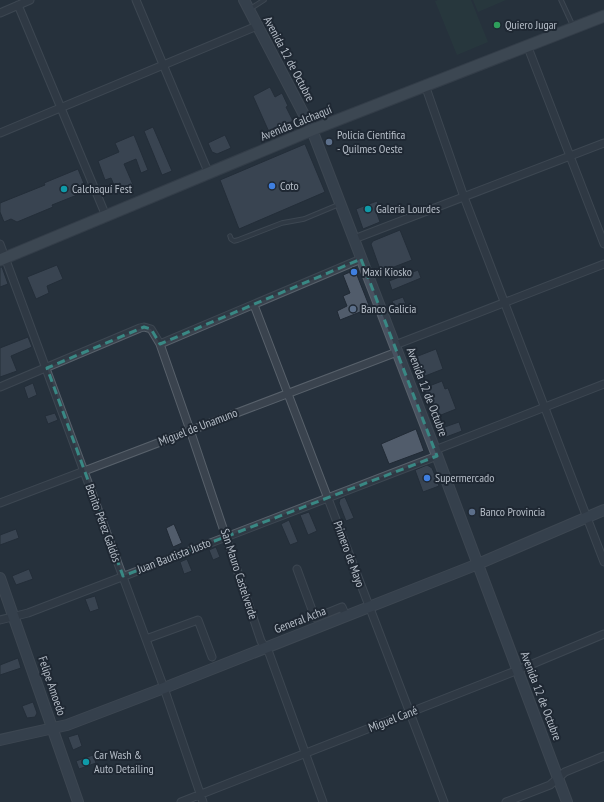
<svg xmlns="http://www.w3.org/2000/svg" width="604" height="802" viewBox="0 0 604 802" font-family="'PT Sans Narrow',sans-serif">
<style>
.green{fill:#293f3f}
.building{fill:#515c6b;stroke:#212a35}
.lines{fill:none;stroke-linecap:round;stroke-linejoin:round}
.lane-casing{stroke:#58616b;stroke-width:5.5}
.street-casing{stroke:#58616b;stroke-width:9}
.secondary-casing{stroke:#58616b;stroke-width:12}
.primary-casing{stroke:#434c57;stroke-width:13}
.lane{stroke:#3a434e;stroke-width:3.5}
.street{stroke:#3a434e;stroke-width:7}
.secondary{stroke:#485260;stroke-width:10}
.primary{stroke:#58626d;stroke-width:11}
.marked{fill:none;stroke:#398884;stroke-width:3;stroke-dasharray:8 5;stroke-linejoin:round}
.leisure-dot{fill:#2e9e5b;stroke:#1f2833;stroke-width:1.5}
.service-dot{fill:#5c6f8a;stroke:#1f2833;stroke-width:1.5}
.shop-dot{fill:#3f7fe0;stroke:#1f2833;stroke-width:1.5}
.culture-dot{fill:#0f9aa8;stroke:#1f2833;stroke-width:1.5}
.labels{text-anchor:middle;stroke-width:4;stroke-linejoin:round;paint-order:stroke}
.poi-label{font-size:12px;fill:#b6bec8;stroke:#1f2833;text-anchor:start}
.street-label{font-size:12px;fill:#b6bec8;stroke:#1f2833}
</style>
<rect width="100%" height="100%" fill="#26313d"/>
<path class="green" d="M 438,0 L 471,0 L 488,42 L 457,55 L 435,1 Z
M 473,0 L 506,0 L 478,12 Z"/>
<path class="building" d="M 270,87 L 275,97 L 282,93 L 288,106 L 286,107 L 293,121 L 269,132 L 253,96 Z
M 153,127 L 172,171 L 162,175 L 144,131 Z
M 134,135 L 148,170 L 141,173 L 136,159 L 124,164 L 134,187 L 123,191 L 120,183 L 114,185 L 111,178 L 105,180 L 98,161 L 119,152 L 115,143 Z
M 225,135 L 231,148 L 217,154 L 212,152 L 208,143 Z
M 305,144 L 325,192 L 239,229 L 220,180 Z
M 78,169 L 87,191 L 52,205 L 53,207 L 17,222 L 11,219 L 4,222 L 0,212 L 0,203 L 45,185 L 44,183 Z
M 377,201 L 380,210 L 376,211 L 380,222 L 363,229 L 356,209 Z
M 400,230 L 412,260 L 381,272 L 371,244 L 373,241 Z
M 57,265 L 63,279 L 47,286 L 49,293 L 36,299 L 27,277 Z
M 0,267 L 2,267 L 8,284 L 0,287 Z
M 355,270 L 370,308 L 340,320 L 337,311 L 347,306 L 343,296 L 350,293 L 343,275 Z
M 418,270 L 421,278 L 392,290 L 389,281 Z
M 403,297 L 407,307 L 396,311 L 392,301 Z
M 28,337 L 32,347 L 11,356 L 17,371 L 0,377 L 0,348 Z
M 436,349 L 443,369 L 420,378 L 413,358 Z
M 442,381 L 445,389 L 448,388 L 456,409 L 436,417 L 424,388 Z
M 33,383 L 37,395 L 28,399 L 24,387 Z
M 55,413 L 58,420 L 48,424 L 45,416 Z
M 459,422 L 462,431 L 446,437 L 441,435 L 439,429 Z
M 416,429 L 424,451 L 389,464 L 381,444 Z
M 427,465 L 432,468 L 439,486 L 423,492 L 415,470 Z
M 345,497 L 354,518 L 346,521 L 339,503 L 340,499 Z
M 309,512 L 317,531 L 308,535 L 300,515 Z
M 289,520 L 298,542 L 290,545 L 281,524 Z
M 174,524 L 182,543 L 173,547 L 166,528 Z
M 16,529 L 19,538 L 0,545 L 0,535 Z
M 216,547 L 220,557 L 213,560 L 209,550 Z
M 187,559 L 192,571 L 184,574 L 180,562 Z
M 29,569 L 33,579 L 16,585 L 12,576 Z
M 95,596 L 99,609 L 90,612 L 85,599 Z
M 18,658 L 21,668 L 0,675 L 0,665 Z
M 33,702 L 37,713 L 35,717 L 27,718 L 22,706 Z
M 78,734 L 82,746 L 73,750 L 68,737 Z
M 93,755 L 96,763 L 79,769 L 76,761 Z"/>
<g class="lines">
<g class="lane-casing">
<path id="lane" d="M 561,0 L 573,26
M 250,9 L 264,0
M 230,236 L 231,239 L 234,241 L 238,240 L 282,223 L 304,219 L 340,204"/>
</g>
<g class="street-casing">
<path id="street" d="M 136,0 L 209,174
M 18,5 L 106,216
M 0,13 L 30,0
M 527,45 L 604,244
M 425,85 L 464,197 L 604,562
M 0,133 L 257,26
M 354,239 L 604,143
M 0,244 L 164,688 L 203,802
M 254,305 L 444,802
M 160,344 L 361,259
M 395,345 L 604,264
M 0,387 L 140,328 L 144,327 L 151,329 L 160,344 L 190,430 L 261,641 L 269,653 L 323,802
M 435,450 L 604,384
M 0,503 L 397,352
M 297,569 L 315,618 L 342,607 L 346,616
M 0,620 L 28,613 L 437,456
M 146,639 L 198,620 L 212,657
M 181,802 L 518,670 L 604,634
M 506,802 L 550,785 L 565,772 L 604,756"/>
</g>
<g class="secondary-casing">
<path id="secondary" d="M 244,0 L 312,130 L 435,450 L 567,802
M 0,578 L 78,802
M 0,740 L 67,725 L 164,688 L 478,564 L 604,510"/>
</g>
<g class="primary-casing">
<path id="primary" d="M 0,260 L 312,130 L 604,16"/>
</g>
<use href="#lane" class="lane"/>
<use href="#street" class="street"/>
<use href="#secondary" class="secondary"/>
<use href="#primary" class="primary"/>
</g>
<path d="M0 0H604V802H0ZM 361,259 L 437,456 L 123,576 L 47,368 L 144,327 L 151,329 L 160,344 Z" fill="#26313d" fill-opacity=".55" fill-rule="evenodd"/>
<path class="marked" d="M 361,259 L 437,456 L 123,576 L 47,368 L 144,327 L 151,329 L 160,344 Z"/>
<circle class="leisure-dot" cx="497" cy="25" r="4"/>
<g class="service-dot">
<circle cx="329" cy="142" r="4"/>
<circle cx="353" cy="309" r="4"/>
<circle cx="472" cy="512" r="4"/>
</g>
<g class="shop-dot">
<circle cx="272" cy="186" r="4"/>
<circle cx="354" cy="272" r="4"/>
<circle cx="427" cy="478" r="4"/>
</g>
<g class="culture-dot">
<circle cx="64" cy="189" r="4"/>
<circle cx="368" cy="209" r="4"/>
<circle cx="86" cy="762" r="4"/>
</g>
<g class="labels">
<g class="poi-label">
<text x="505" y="29">Quiero Jugar</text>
<text x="337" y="139">Policía Cientifica<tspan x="337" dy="14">- Quilmes Oeste</tspan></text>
<text x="280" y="190">Coto</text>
<text x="72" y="193">Calchaquí Fest</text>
<text x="376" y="213">Galería Lourdes</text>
<text x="362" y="276">Maxi Kiosko</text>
<text x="361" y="313">Banco Galicia</text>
<text x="435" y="482">Supermercado</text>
<text x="480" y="516">Banco Provincia</text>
<text x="94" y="759">Car Wash &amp;<tspan x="94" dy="14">Auto Detailing</tspan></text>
</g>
<g class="street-label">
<text transform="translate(289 59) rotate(62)" y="4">Avenida 12 de Octubre</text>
<text transform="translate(296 123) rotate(-22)" y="4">Avenida Calchaquí</text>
<text transform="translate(427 392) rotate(69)" y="4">Avenida 12 de Octubre</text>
<text transform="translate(198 427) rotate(-21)" y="4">Miguel de Unamuno</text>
<text transform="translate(103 523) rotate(70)" y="4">Benito Pérez Galdós</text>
<text transform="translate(349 554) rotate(70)" y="4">Primero de Mayo</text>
<text transform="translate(174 556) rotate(-21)" y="4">Juan Bautista Justo</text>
<text transform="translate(239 574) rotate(72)" y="4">San Mauro Castelverde</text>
<text transform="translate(300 620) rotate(-21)" y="4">General Acha</text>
<text transform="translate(52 686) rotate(71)" y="4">Felipe Amoedo</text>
<text transform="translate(541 696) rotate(69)" y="4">Avenida 12 de Octubre</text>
<text transform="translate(393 719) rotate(-21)" y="4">Miguel Cané</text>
</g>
</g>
</svg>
